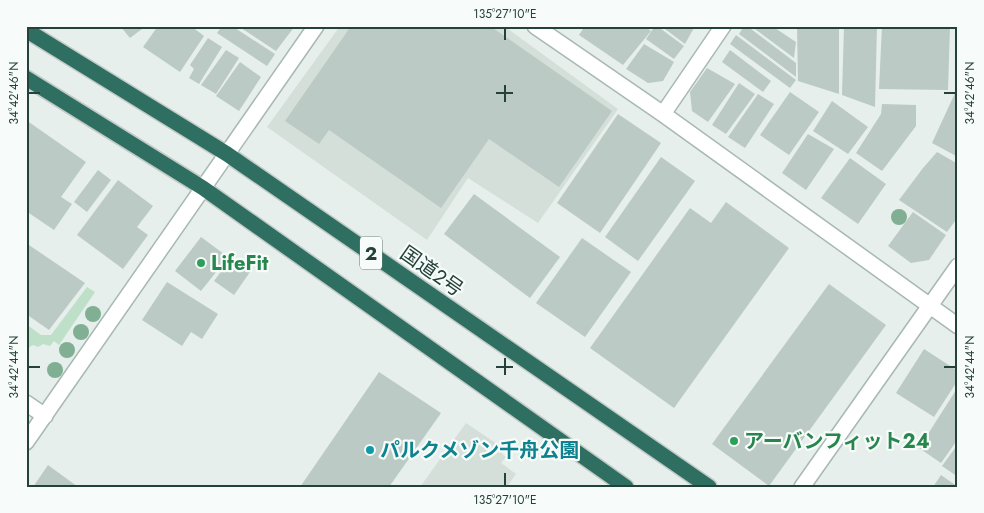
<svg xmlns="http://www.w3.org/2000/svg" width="984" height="513" viewBox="0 0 984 513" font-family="Jost,'Noto Sans JP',sans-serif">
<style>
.built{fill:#d4dfda}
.green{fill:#bfe0c8}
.building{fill:#bbcac4}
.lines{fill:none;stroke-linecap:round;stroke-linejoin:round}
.minor-casing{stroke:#a8b8b2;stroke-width:18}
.highway-casing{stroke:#c2cac8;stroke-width:18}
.minor{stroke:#fff;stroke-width:15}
.highway{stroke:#2f6f62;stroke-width:15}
.tree{fill:#80af93}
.ticks{fill:none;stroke:#24423a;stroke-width:2}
.leisure-dot{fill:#2e9e5b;stroke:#f7fbf9;stroke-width:2}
.culture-dot{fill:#0f9aa8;stroke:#f7fbf9;stroke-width:2}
.labels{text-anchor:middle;stroke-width:4.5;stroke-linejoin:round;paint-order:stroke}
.shield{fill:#f7fbf9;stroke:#637a73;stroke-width:1}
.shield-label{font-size:19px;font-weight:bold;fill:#24423a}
.leisure-label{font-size:20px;font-weight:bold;fill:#27864d;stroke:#f7fbf9;text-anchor:start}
.street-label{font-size:20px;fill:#24423a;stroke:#f7fbf9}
.culture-label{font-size:20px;font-weight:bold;fill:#0d838f;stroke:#f7fbf9;text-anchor:start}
.neatline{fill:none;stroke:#24423a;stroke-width:2}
.ticks-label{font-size:12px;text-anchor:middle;fill:#24423a}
</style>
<rect width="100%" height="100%" fill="#e6efeb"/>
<path class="built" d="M 340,26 L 504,26 L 618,109 L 538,223 L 468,178 L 427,240 L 267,127 Z
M 466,423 L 503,448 L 502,454 L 506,457 L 501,463 L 516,474 L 507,487 L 420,487 Z"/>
<path class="green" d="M 87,287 L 95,292 L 59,345 L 54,341 L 50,346 L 43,344 L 38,347 L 33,345 L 28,348 L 26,347 L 26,324 L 41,335 L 51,335 Z"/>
<path class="building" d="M 120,26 L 146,26 L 130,38 Z
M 158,26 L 191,26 L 204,36 L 180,72 L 143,47 Z
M 222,26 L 232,26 L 275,54 L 267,66 L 217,33 Z
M 238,26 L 295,26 L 276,51 Z
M 351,26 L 490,26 L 612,111 L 559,187 L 489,139 L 441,208 L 329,130 L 319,144 L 285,121 Z
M 585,26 L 644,26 L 651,31 L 623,65 L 579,35 Z
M 655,26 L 657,26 L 684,46 L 674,59 L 646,39 Z
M 661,26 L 695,26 L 685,44 Z
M 744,26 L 747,26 L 796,63 L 796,77 L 739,34 Z
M 751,26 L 772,26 L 796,42 L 794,58 Z
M 797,26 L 839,26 L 839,94 L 798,81 Z
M 844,26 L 877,26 L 875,107 L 842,95 Z
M 882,26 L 950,26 L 948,90 L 879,89 Z
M 736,35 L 796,80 L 790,88 L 730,44 Z
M 208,38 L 222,47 L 199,84 L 189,78 L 194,69 L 190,65 Z
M 644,44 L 674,62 L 663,81 L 648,83 L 626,69 Z
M 226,50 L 239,58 L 216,94 L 201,85 Z
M 730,50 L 771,81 L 763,92 L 722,62 Z
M 240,62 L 261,77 L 239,111 L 216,96 Z
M 707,68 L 735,84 L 708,122 L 692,111 L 690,92 Z
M 739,83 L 755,94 L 726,134 L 712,125 Z
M 790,92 L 819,112 L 789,155 L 760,135 Z
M 955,93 L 958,94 L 958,157 L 932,143 Z
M 758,94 L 774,104 L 745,148 L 728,137 Z
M 832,101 L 868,127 L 848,154 L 813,131 Z
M 882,104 L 916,105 L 916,126 L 882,171 L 856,153 L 881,114 Z
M 618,114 L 661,143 L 600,233 L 557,203 Z
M 26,120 L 86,162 L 61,197 L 72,204 L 54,230 L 26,211 Z
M 808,134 L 834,149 L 806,190 L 782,173 Z
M 937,152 L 958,164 L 958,217 L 947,232 L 899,200 L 923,168 Z
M 661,157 L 695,181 L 638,261 L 605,237 Z
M 850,158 L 886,184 L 858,224 L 821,198 Z
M 98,170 L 111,180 L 87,212 L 74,202 Z
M 118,180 L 153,206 L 137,227 L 148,235 L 123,269 L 77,235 Z
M 474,194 L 560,257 L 530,298 L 444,234 Z
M 726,202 L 789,248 L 674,408 L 590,348 L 690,208 L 711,223 Z
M 913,212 L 946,235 L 929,260 L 911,263 L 888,246 Z
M 201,237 L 228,257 L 201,291 L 175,271 Z
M 582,238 L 631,272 L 585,337 L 536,303 Z
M 26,243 L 85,283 L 49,330 L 26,314 Z
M 231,258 L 250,272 L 234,295 L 214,281 Z
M 167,282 L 218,314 L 202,339 L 191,332 L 182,346 L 142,320 Z
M 829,284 L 886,325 L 769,486 L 712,444 Z
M 924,349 L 958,371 L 958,380 L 934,417 L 896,393 Z
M 379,372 L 441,413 L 389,487 L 300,487 Z
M 958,387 L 958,439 L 941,463 L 919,448 Z
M 958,444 L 958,477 L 942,466 Z
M 48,465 L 78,487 L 33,487 Z
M 941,475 L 958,487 L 933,487 Z"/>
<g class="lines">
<g class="minor-casing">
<path id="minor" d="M 535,26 L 663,114 L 958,326
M 663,114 L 723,26
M 26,403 L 45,416
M 26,442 L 316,26
M 802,487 L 958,266"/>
</g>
<g class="highway-casing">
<path id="highway" d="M 26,30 L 227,154 L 709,487
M 26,78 L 203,188 L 626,487"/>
</g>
<use href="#minor" class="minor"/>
<use href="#highway" class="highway"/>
</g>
<g class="tree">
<circle cx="899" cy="217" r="8"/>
<circle cx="93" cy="314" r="8"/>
<circle cx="81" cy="332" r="8"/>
<circle cx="67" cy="350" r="8"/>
<circle cx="55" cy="370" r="8"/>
</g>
<path class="ticks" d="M 505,28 L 505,40M 505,85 L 505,102M 28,93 L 40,93M 496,93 L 513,93M 944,93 L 956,93M 505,358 L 505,375M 28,367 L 40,367M 496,367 L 513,367M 944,367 L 956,367M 505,473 L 505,486"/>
<g class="leisure-dot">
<circle cx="201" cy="263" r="5"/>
<circle cx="734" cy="441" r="5"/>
</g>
<circle class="culture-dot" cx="370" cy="450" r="5"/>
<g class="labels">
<rect class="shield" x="360" y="236.5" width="22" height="33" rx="4"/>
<g class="shield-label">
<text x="371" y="260">2</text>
</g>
<g class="leisure-label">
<text x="211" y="270">LifeFit</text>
<text x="744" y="448">アーバンフィット24</text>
</g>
<g class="street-label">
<text transform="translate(432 271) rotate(35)" y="7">国道2号</text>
</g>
<g class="culture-label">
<text x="380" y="457">パルクメゾン千舟公園</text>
</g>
</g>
<rect width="984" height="513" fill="none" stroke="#f7fbf9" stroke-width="55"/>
<rect x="28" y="28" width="928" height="458" class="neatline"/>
<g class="ticks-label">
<text x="505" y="18">135°27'10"E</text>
<text transform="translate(14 93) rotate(-90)" y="4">34°42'46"N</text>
<text transform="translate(970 93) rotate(-90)" y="4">34°42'46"N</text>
<text transform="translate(14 367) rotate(-90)" y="4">34°42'44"N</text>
<text transform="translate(970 367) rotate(-90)" y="4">34°42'44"N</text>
<text x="505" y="504">135°27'10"E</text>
</g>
</svg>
